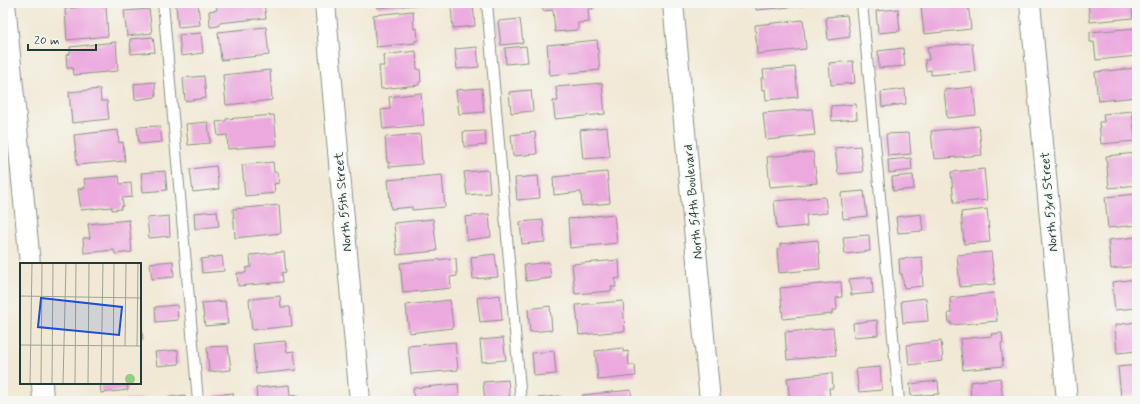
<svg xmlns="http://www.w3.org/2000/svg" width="1140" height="404" viewBox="0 0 1140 404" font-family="Mynerve,sans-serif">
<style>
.building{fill:#eca9de}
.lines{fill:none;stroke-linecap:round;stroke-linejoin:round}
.lane-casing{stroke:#889384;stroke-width:12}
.street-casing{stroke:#889384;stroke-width:22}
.lane{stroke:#fff;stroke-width:10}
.street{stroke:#fff;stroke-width:20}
.labels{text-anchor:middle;stroke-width:3;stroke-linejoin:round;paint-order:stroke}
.street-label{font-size:13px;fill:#1f3d34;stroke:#f6f6f2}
.inset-road{fill:none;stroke:#9da495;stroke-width:1}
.view{fill:#1d4ed8;fill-opacity:0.15;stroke:#1d4ed8;stroke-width:2}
.inset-edge{fill:none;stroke:#1f3d34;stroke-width:2}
</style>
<rect width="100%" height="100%" fill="#f6f6f2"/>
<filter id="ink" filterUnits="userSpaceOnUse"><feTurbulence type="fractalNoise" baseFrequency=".025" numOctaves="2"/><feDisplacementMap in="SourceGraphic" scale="8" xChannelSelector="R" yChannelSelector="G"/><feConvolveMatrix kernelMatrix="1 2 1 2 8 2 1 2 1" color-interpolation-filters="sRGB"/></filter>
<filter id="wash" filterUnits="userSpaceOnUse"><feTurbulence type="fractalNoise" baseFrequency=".012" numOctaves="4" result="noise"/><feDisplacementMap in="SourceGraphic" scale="16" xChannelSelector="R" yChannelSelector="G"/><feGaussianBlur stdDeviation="0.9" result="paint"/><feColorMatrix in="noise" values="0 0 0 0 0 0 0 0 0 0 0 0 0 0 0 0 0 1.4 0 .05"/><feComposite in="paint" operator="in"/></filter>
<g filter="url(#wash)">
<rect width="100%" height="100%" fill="#f1e9d5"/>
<g id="blocks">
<path class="building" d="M 78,3 L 98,3 L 98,7 L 106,6 L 108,36 L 67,40 L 65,9 L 75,8 L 75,4 Z
M 198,3 L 200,25 L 178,27 L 176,5 Z
M 216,3 L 264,3 L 266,18 L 219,23 L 219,26 L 210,27 L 209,11 L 217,10 Z
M 376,3 L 428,3 L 428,4 L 377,8 Z
M 542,3 L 592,3 L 593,9 L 588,9 L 589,22 L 578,23 L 578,30 L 555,32 L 553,10 L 543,11 Z
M 756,3 L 803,3 L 803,6 L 756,10 Z
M 962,3 L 968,3 L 971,29 L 924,34 L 921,7 Z
M 1088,3 L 1131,3 L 1133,18 L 1090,22 Z
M 473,5 L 475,26 L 453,28 L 451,7 Z
M 149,9 L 152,33 L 127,36 L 124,11 Z
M 898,9 L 900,31 L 878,33 L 876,11 Z
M 413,11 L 414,29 L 417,28 L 418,40 L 415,41 L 415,43 L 376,47 L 373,15 Z
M 847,15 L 850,37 L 828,40 L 826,17 Z
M 520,19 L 523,43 L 501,45 L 498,21 Z
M 803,20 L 806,49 L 757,54 L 755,25 Z
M 266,27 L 269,55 L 221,60 L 218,32 Z
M 1137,28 L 1137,56 L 1096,60 L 1094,42 L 1090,42 L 1090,32 Z
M 201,33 L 203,53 L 181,56 L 179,35 Z
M 153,37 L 155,52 L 131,54 L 130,39 Z
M 597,40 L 600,70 L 550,75 L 547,45 Z
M 116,42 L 118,71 L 74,75 L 73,68 L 67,68 L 66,55 L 70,54 L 70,47 Z
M 972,43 L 975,71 L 931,75 L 931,70 L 926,71 L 925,60 L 929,60 L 927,47 Z
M 526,46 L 528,62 L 506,64 L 505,48 Z
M 477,47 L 479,67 L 457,69 L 455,49 Z
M 903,48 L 905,66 L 879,68 L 878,51 Z
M 416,51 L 417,69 L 420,69 L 421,82 L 419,82 L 419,85 L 381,89 L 379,66 L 384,66 L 383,55 Z
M 853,61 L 855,83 L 831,85 L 829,63 Z
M 795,67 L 798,97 L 766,100 L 765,89 L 762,90 L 761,78 L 764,78 L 763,70 Z
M 1137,68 L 1137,97 L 1098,101 L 1095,72 Z
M 270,70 L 272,100 L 226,105 L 223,75 Z
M 204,76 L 206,98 L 185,101 L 183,78 Z
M 155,82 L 156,97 L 135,100 L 134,84 Z
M 602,83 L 605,114 L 555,119 L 553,101 L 558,101 L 556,87 Z
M 973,87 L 976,115 L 947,118 L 944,90 Z
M 482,88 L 484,112 L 459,114 L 456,90 Z
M 100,89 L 101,101 L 107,101 L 109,119 L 72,123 L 69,92 Z
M 905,89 L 906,104 L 882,107 L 881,92 Z
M 531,90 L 533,111 L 511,113 L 509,92 Z
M 421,93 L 424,125 L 383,129 L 381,110 L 390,109 L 389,97 Z
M 856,104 L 857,119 L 832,121 L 831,106 Z
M 812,109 L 815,135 L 766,140 L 763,113 Z
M 1132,111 L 1135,141 L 1101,144 L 1099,122 L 1104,122 L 1103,114 Z
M 274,115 L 277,145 L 228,149 L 227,135 L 218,136 L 216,122 L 226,121 L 226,119 Z
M 208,122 L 210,143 L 188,145 L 186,124 Z
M 160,126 L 162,142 L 139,144 L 137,127 Z
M 979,126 L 982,155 L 934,159 L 931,131 Z
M 607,127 L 610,157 L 583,159 L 580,130 Z
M 118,130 L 119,143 L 123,142 L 125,161 L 77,165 L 74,135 Z
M 485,131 L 486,145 L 464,147 L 463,132 Z
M 535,132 L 537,154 L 513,156 L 511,135 Z
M 909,133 L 911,154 L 888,156 L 886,134 Z
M 420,134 L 422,164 L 389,167 L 389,162 L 387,162 L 385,137 Z
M 860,146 L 863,172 L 838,174 L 835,148 Z
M 813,152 L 817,183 L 770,187 L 767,157 Z
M 1137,153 L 1137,185 L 1109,188 L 1106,156 Z
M 911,158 L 912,170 L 889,173 L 888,160 Z
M 273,162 L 274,172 L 277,172 L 279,183 L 274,184 L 275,193 L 245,196 L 242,165 Z
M 216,166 L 219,189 L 193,192 L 190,169 Z
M 984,169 L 987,200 L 954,203 L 951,172 Z
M 488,170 L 490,193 L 467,195 L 464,172 Z
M 165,171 L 167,190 L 143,192 L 141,173 Z
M 607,172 L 610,203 L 582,206 L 581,192 L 554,195 L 553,177 Z
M 442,175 L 445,207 L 412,210 L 412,207 L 391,209 L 388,180 Z
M 913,175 L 914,189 L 893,191 L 892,177 Z
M 119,176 L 120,184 L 131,183 L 132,197 L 122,198 L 123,206 L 121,207 L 121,209 L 112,210 L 112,207 L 81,210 L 78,189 L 85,188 L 84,179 Z
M 538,176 L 540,198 L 517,200 L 515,178 Z
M 864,191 L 867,216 L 843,219 L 841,193 Z
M 1137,194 L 1137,225 L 1108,228 L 1105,197 Z
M 825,197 L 827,213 L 806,215 L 807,226 L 777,229 L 774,201 Z
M 279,205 L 281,233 L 235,238 L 233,209 Z
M 987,209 L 990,242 L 964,244 L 961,212 Z
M 217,211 L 219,226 L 195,229 L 194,213 Z
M 489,214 L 491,237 L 467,240 L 465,217 Z
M 614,214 L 617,243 L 570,248 L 568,219 Z
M 921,214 L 923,231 L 898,233 L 896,217 Z
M 169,216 L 170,236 L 149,238 L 147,218 Z
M 433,219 L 437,251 L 397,255 L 394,223 Z
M 129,220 L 132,252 L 115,254 L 114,250 L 84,253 L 83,238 L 90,238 L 88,224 Z
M 543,220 L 545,242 L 522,244 L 520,222 Z
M 869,235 L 870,251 L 845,254 L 843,237 Z
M 1137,237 L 1137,266 L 1111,269 L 1108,240 Z
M 818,240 L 820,269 L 779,273 L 777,249 L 780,249 L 780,244 Z
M 284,252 L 286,272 L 282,273 L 283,282 L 238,286 L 237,273 L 246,273 L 246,268 L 251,267 L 250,255 Z
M 991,252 L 995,284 L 960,287 L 957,255 Z
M 495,254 L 498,277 L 473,279 L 471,257 Z
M 222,256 L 224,271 L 202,273 L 201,259 Z
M 922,257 L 923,272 L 922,273 L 923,286 L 904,288 L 902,274 L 900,274 L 899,259 Z
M 456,258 L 457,276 L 450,277 L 451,288 L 403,293 L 400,263 Z
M 619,260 L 620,278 L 615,279 L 616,287 L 611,287 L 612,291 L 575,294 L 572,264 Z
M 173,261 L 174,277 L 152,279 L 150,263 Z
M 549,262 L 551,278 L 526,281 L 524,265 Z
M 872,277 L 873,293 L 851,295 L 849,279 Z
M 1137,279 L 1137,308 L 1115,310 L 1112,282 Z
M 841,282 L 842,297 L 836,298 L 837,310 L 832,310 L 832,314 L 783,319 L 780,288 Z
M 994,293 L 997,321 L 951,325 L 951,322 L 949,323 L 948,313 L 951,313 L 950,298 Z
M 500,295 L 502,320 L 480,322 L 477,298 Z
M 280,296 L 281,307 L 290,307 L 292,326 L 252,330 L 249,299 Z
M 926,298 L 928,321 L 903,323 L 901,301 Z
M 450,300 L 453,328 L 409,333 L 406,305 Z
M 225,301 L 228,324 L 205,326 L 202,303 Z
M 623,301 L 625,331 L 579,335 L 576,305 Z
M 177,305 L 178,320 L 156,322 L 155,307 Z
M 550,306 L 552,330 L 530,332 L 528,309 Z
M 140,320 L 141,320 L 143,339 L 140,339 Z
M 877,320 L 878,335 L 854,337 L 853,323 Z
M 1137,322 L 1137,351 L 1117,353 L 1115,325 Z
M 833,328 L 836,355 L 787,360 L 785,332 Z
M 1002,333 L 1003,343 L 1001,343 L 1003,366 L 963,370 L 960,339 L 992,336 L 991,334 Z
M 503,338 L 506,360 L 482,362 L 480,340 Z
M 285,341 L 287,352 L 294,351 L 296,370 L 256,374 L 253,344 Z
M 941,341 L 943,361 L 909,365 L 907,345 Z
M 455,342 L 458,370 L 411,374 L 408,346 Z
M 228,346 L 231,370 L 209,372 L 207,347 Z
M 623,348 L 623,352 L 628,351 L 629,366 L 635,365 L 636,376 L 598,380 L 595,351 Z
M 178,350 L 179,364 L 157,366 L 155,352 Z
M 554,351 L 556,374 L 534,376 L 532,353 Z
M 1137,365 L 1137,395 L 1121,397 L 1118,367 Z
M 880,367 L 882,390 L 859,392 L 856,369 Z
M 832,373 L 833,388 L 829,388 L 830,398 L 790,401 L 787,378 Z
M 1000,378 L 1003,401 L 971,401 L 970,382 Z
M 508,380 L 510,401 L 485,401 L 483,382 Z
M 938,381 L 939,394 L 911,396 L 910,384 Z
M 100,383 L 127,383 L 128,390 L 101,393 Z
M 458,384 L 460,401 L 414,401 L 413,388 Z
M 289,385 L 290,396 L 298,395 L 299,401 L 257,401 L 256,388 Z
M 631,390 L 632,401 L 583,401 L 582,395 Z
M 233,393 L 234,401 L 213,401 L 213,395 Z
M 185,395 L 185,401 L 162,401 L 162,398 Z
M 559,396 L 560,401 L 536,401 L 536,398 Z
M 143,398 L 144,401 L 119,401 L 119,400 Z"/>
</g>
</g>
<g filter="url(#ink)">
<use href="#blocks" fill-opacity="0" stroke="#889384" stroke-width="1"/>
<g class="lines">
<g class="lane-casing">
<path id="lane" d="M 163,3 L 198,401
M 487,3 L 521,401
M 862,3 L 899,401"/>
</g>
<g class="street-casing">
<path id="street" d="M 5,3 L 30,264
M 325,3 L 360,401
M 673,3 L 710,401
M 1030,3 L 1067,401
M 42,383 L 43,401"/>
</g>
<use href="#lane" class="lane"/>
<use href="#street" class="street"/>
</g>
</g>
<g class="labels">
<g class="street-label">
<text transform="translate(342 202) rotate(-95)" y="5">North 55th Street</text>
<text transform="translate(692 202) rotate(-95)" y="5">North 54th Boulevard</text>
<text transform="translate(1048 202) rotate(-95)" y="5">North 53rd Street</text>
</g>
</g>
<g transform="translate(20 263)">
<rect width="121" height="121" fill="#f1e9d5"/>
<path d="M105 116a5 5 0 1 1 10 0a5 5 0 1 1-10 0Z" fill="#94ce81"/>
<path class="inset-road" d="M 0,33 L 121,35M 0,82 L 121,83M 105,83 L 106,0M 117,83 L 118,0M 10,121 L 12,0M 21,121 L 22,0M 32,121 L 33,0M 43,121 L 46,0M 55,121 L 56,0M 68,121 L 69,0M 81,121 L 83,0M 93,121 L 94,0"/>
<path class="view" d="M 21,35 L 102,44 L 99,72 L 18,64 Z"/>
<rect width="121" height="121" class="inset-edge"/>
</g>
<rect width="1140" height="404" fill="none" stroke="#f6f6f2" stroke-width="16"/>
<path d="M28 44v6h68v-6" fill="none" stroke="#1f3d34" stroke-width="2"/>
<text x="34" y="44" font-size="12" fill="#1f3d34" stroke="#f6f6f2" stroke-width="3" paint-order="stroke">20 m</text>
</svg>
